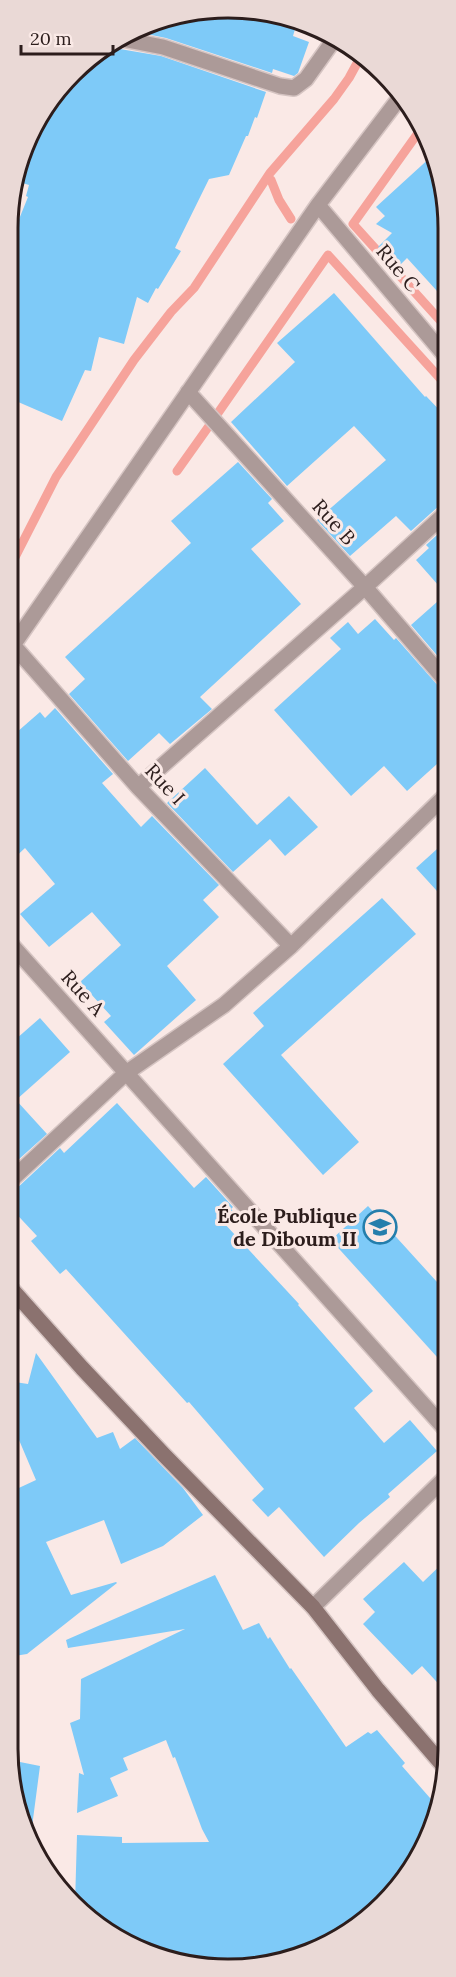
<svg xmlns="http://www.w3.org/2000/svg" width="456" height="1977" viewBox="0 0 456 1977" font-family="Lora,serif">
<style>
.lines{fill:none;stroke-linecap:round;stroke-linejoin:round}
.stream{stroke:#f6a39b;stroke-width:9}
.building{fill:#7ecaf8}
.street-casing{stroke:#d5c4c2;stroke-width:18}
.secondary-casing{stroke:#d5c4c2;stroke-width:18}
.street{stroke:#ac9a98;stroke-width:15}
.secondary{stroke:#8b726f;stroke-width:15}
.labels{text-anchor:middle;stroke-width:6;stroke-linejoin:round;paint-order:stroke}
.street-label{font-size:20px;fill:#2c1d1c;stroke:#fae9e6}
.poi-label{font-size:20px;font-weight:bold;fill:#2c1d1c;stroke:#fae9e6;text-anchor:end}
.rim{fill:none;stroke:#2c1d1c;stroke-width:3}
</style>
<rect width="100%" height="100%" fill="#fae9e6"/>
<g class="lines">
<path class="stream" d="M 423,126 L 353,224 L 447,328
M 271,180 L 279,200 L 291,219
M 218,413 L 328,255 L 447,386
M 177,471 L 209,426
M 9,569 L 56,477 L 134,360 L 171,312 L 194,288 L 270,173 L 334,99 L 349,78 L 361,56"/>
</g>
<path class="building" d="M 257,9 L 297,22 L 293,36 L 309,42 L 298,73 L 294,76 L 273,69 L 272,73 L 166,38 L 137,32 L 171,15 Z
M 113,43 L 120,49 L 161,56 L 266,92 L 257,118 L 255,117 L 248,136 L 246,136 L 229,175 L 209,179 L 175,248 L 181,251 L 158,289 L 156,288 L 148,303 L 137,297 L 124,344 L 99,337 L 91,371 L 85,370 L 62,421 L 9,398 L 9,244 L 28,197 L 26,196 L 29,185 L 16,181 L 37,117 L 94,53 Z
M 433,155 L 447,200 L 447,302 L 407,258 L 397,268 L 378,247 L 392,233 L 376,224 L 385,216 L 376,207 Z
M 334,293 L 425,397 L 426,396 L 447,418 L 447,502 L 440,505 L 411,531 L 396,516 L 350,556 L 317,520 L 386,460 L 354,426 L 287,486 L 231,422 L 295,362 L 277,343 Z
M 238,462 L 272,499 L 268,503 L 284,521 L 251,549 L 301,604 L 200,697 L 212,709 L 170,744 L 159,733 L 128,761 L 69,694 L 85,679 L 65,657 L 191,543 L 171,521 Z
M 447,526 L 447,667 L 411,625 L 446,594 L 416,560 L 429,548 L 426,545 Z
M 375,619 L 394,640 L 396,638 L 440,688 L 447,691 L 447,755 L 407,791 L 384,766 L 351,796 L 274,710 L 341,649 L 330,638 L 348,622 L 358,634 Z
M 55,708 L 113,774 L 102,783 L 141,827 L 152,816 L 219,885 L 203,900 L 219,917 L 167,966 L 196,1000 L 134,1055 L 104,1022 L 111,1016 L 80,982 L 121,945 L 92,912 L 49,947 L 20,914 L 55,884 L 25,848 L 9,863 L 9,739 L 40,712 L 45,718 Z
M 205,768 L 257,825 L 289,796 L 318,827 L 285,856 L 270,839 L 233,872 L 167,803 Z
M 447,840 L 447,902 L 416,868 Z
M 382,898 L 416,934 L 281,1055 L 359,1142 L 323,1175 L 223,1064 L 264,1026 L 253,1013 Z
M 40,1018 L 70,1052 L 16,1100 L 47,1134 L 8,1169 L 8,1046 Z
M 117,1103 L 194,1188 L 206,1177 L 233,1207 L 231,1209 L 234,1212 L 223,1222 L 299,1304 L 298,1305 L 373,1391 L 354,1408 L 384,1443 L 410,1420 L 437,1451 L 388,1494 L 390,1497 L 359,1523 L 324,1557 L 279,1507 L 268,1517 L 252,1500 L 264,1489 L 189,1402 L 187,1403 L 66,1269 L 60,1274 L 31,1241 L 37,1236 L 8,1205 L 8,1192 L 15,1190 L 60,1148 L 64,1153 Z
M 368,1206 L 447,1293 L 447,1368 L 331,1240 Z
M 36,1353 L 97,1438 L 113,1432 L 120,1449 L 135,1438 L 183,1488 L 203,1515 L 163,1546 L 121,1564 L 104,1520 L 46,1542 L 71,1595 L 116,1582 L 117,1583 L 27,1654 L 8,1657 L 8,1493 L 36,1480 L 8,1414 L 8,1381 L 28,1384 Z
M 447,1559 L 447,1693 L 422,1666 L 412,1675 L 363,1624 L 375,1612 L 363,1599 L 404,1562 L 423,1582 Z
M 215,1575 L 243,1630 L 259,1623 L 268,1639 L 270,1637 L 290,1669 L 291,1668 L 346,1747 L 368,1732 L 371,1734 L 377,1730 L 405,1763 L 402,1766 L 437,1806 L 419,1859 L 363,1924 L 285,1962 L 213,1969 L 130,1947 L 75,1904 L 77,1835 L 122,1837 L 122,1843 L 209,1842 L 202,1829 L 175,1757 L 173,1758 L 166,1740 L 123,1758 L 128,1770 L 110,1778 L 118,1796 L 77,1813 L 79,1773 L 84,1775 L 70,1723 L 80,1719 L 81,1679 L 185,1629 L 68,1648 L 66,1640 Z
M 10,1760 L 40,1766 L 30,1842 L 24,1833 Z"/>
<g class="lines">
<g class="street-casing">
<path id="street" d="M 122,39 L 163,47 L 280,86 L 294,88 L 306,79 L 336,37
M 318,205 L 447,358
M 188,392 L 365,587 L 447,682
M 13,645 L 138,787 L 291,946
M 9,651 L 318,205 L 401,96
M 138,787 L 365,587 L 447,512
M 9,942 L 447,1431
M 8,1183 L 126,1073 L 224,1005 L 291,946 L 447,794
M 313,1607 L 447,1476"/>
</g>
<g class="secondary-casing">
<path id="secondary" d="M 8,1285 L 82,1368 L 164,1455 L 313,1607 L 378,1690 L 447,1770"/>
</g>
<use href="#street" class="street"/>
<use href="#secondary" class="secondary"/>
</g>
<defs>
<g id="school-ring" transform="scale(1.725)"><circle r="9.5" fill="#fae9e6" stroke="#247eac" stroke-width="1.5"/><path d="M0-5L7-2L0 1L-7-2ZM-4 1L0 2.5L4 1V4Q0 6-4 4Z" fill="#247eac"/></g>
</defs>
<g fill-rule="evenodd">
<use href="#school-ring" x="380" y="1227"/>
</g>
<g class="labels">
<g class="street-label">
<text transform="translate(398 268) rotate(50)" y="7">Rue C</text>
<text transform="translate(334 522) rotate(48)" y="7">Rue B</text>
<text transform="translate(165 784) rotate(47)" y="7">Rue I</text>
<text transform="translate(83 993) rotate(48)" y="7">Rue A</text>
</g>
<g class="poi-label">
<text x="357" y="1223">École Publique<tspan x="357" dy="23">de Diboum II</tspan></text>
</g>
</g>
<path d="M0 0H456V1977H0ZM228 18H228A210 210 0 0 1 438 228V1749A210 210 0 0 1 228 1959H228A210 210 0 0 1 18 1749V228A210 210 0 0 1 228 18Z" fill="#ead9d6" fill-rule="evenodd"/>
<path class="rim" d="M228 18H228A210 210 0 0 1 438 228V1749A210 210 0 0 1 228 1959H228A210 210 0 0 1 18 1749V228A210 210 0 0 1 228 18Z"/>
<path d="M21 45v9h92v-9" fill="none" stroke="#2c1d1c" stroke-width="3"/>
<text x="30" y="45" font-size="18" fill="#2c1d1c" stroke="#fae9e6" stroke-width="4.5" paint-order="stroke">20 m</text>
</svg>
